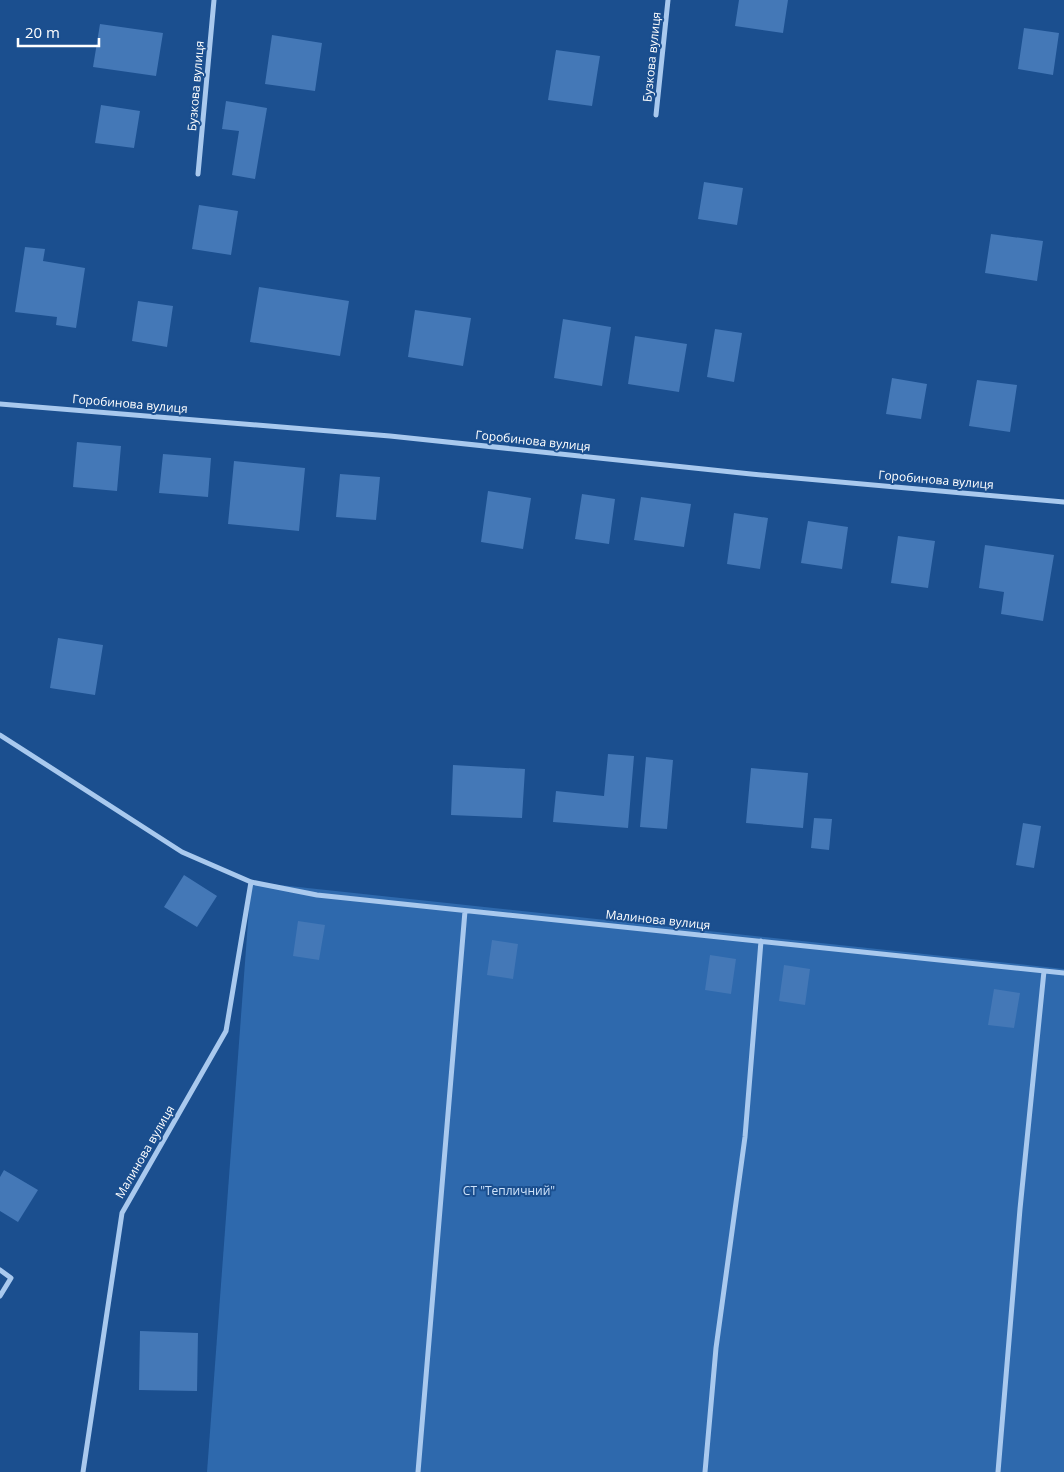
<svg xmlns="http://www.w3.org/2000/svg" width="1064" height="1472" viewBox="0 0 1064 1472" font-family="'Open Sans',sans-serif">
<style>
.green{fill:#2e69ad}
.building{fill:#4478b7}
.lines{fill:none;stroke-linecap:round;stroke-linejoin:round}
.street{stroke:#a9c9ee;stroke-width:5}
.labels{text-anchor:middle;stroke-width:4;stroke-linejoin:round;paint-order:stroke}
.street-label{font-size:12px;fill:#fff;stroke:#1b4f8f}
.park-label{font-size:12px;fill:#cfe3fa;stroke:#1b4f8f}
</style>
<rect width="100%" height="100%" fill="#1b4f8f"/>
<path class="green" d="M 251,882 L 1064,969 L 1064,1472 L 207,1472 Z"/>
<path class="building" d="M 739,0 L 788,0 L 783,33 L 735,26 Z
M 100,24 L 163,33 L 156,76 L 93,67 Z
M 1024,28 L 1059,33 L 1053,75 L 1018,69 Z
M 272,35 L 322,43 L 315,91 L 265,84 Z
M 556,50 L 600,56 L 592,106 L 548,100 Z
M 226,101 L 267,108 L 255,179 L 232,175 L 239,131 L 222,129 Z
M 101,105 L 140,111 L 134,148 L 95,143 Z
M 704,182 L 743,188 L 737,225 L 698,219 Z
M 199,205 L 238,211 L 231,255 L 192,249 Z
M 991,234 L 1043,241 L 1037,281 L 985,273 Z
M 25,247 L 45,249 L 43,261 L 85,268 L 76,328 L 56,325 L 57,317 L 15,312 Z
M 259,287 L 349,301 L 340,356 L 250,342 Z
M 138,301 L 173,306 L 167,347 L 132,341 Z
M 415,310 L 471,318 L 463,366 L 408,357 Z
M 563,319 L 611,327 L 602,386 L 554,378 Z
M 715,329 L 742,333 L 734,382 L 707,377 Z
M 635,336 L 687,344 L 679,392 L 628,384 Z
M 892,378 L 927,384 L 921,419 L 886,414 Z
M 977,380 L 1017,385 L 1010,432 L 969,426 Z
M 77,442 L 121,446 L 117,491 L 73,487 Z
M 163,454 L 211,458 L 208,497 L 159,493 Z
M 234,461 L 305,468 L 299,531 L 228,524 Z
M 340,474 L 380,477 L 376,520 L 336,517 Z
M 488,491 L 531,498 L 523,549 L 481,542 Z
M 582,494 L 615,499 L 609,544 L 575,539 Z
M 641,497 L 691,504 L 684,547 L 634,540 Z
M 734,513 L 768,518 L 760,569 L 727,564 Z
M 808,521 L 848,527 L 842,569 L 801,563 Z
M 898,536 L 935,541 L 928,588 L 891,583 Z
M 985,545 L 1054,555 L 1043,621 L 1001,614 L 1004,592 L 979,588 Z
M 58,638 L 103,645 L 95,695 L 50,688 Z
M 608,754 L 634,756 L 628,828 L 553,822 L 556,791 L 604,796 Z
M 646,757 L 673,760 L 667,829 L 640,827 Z
M 453,765 L 525,769 L 522,818 L 451,815 Z
M 751,768 L 808,773 L 803,828 L 746,823 Z
M 814,818 L 832,819 L 829,850 L 811,848 Z
M 1023,823 L 1041,826 L 1034,868 L 1016,865 Z
M 184,875 L 217,896 L 197,927 L 164,907 Z
M 298,921 L 325,925 L 319,960 L 293,956 Z
M 492,940 L 518,944 L 513,979 L 487,975 Z
M 710,955 L 736,959 L 731,994 L 705,990 Z
M 784,965 L 810,969 L 805,1005 L 779,1001 Z
M 994,989 L 1020,993 L 1014,1028 L 988,1025 Z
M 4,1170 L 38,1190 L 18,1222 L 0,1211 L 0,1177 Z
M 140,1331 L 198,1333 L 197,1391 L 139,1390 Z"/>
<g class="lines">
<path class="street" d="M 656,115 L 668,0
M 198,174 L 214,0
M 0,404 L 390,436 L 751,474 L 1064,502
M 0,735 L 182,852 L 251,882 L 317,895 L 1064,973
M 0,1270 L 11,1278 L 0,1296
M 83,1472 L 122,1213 L 226,1031 L 251,882
M 418,1472 L 465,911
M 705,1472 L 716,1348 L 745,1137 L 761,941
M 998,1472 L 1020,1209 L 1044,971"/>
</g>
<g class="labels">
<g class="street-label">
<text transform="translate(652 57) rotate(-84)" y="4">Бузкова вулиця</text>
<text transform="translate(196 86) rotate(-85)" y="4">Бузкова вулиця</text>
<text transform="translate(130 404) rotate(5)" y="4">Горобинова вулиця</text>
<text transform="translate(533 441) rotate(6)" y="4">Горобинова вулиця</text>
<text transform="translate(936 480) rotate(5)" y="4">Горобинова вулиця</text>
<text transform="translate(658 920) rotate(6)" y="4">Малинова вулиця</text>
<text transform="translate(145 1152) rotate(-60)" y="4">Малинова вулиця</text>
</g>
<g class="park-label">
<text x="509" y="1195">СТ "Тепличний"</text>
</g>
</g>
<path d="M18 38v8h81v-8" fill="none" stroke="#ffffff" stroke-width="2.5"/>
<text x="25" y="38" font-size="15" fill="#ffffff" stroke="#1b4f8f" stroke-width="4" paint-order="stroke">20 m</text>
</svg>
